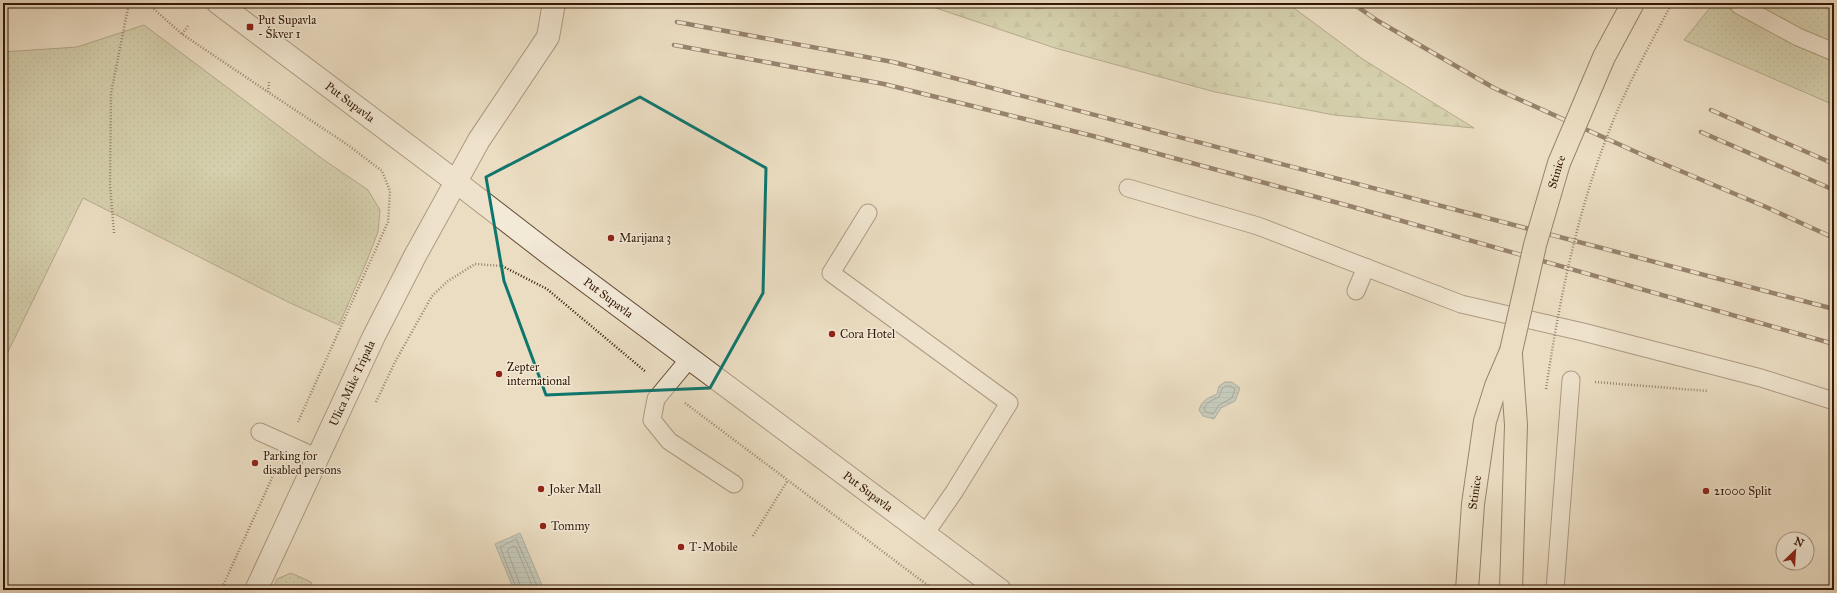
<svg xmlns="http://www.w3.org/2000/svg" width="1837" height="593" viewBox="0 0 1837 593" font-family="'IM FELL Great Primer',serif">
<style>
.grass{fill:url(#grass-dots);stroke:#776c4c}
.forest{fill:url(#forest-firs);stroke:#776c4c}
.water{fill:url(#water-rules);stroke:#717972}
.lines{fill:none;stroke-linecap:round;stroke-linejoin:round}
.shore{stroke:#676960;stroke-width:1}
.service-casing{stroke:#624935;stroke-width:19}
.minor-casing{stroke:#624935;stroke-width:24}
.primary-casing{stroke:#341806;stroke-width:24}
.path{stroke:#341806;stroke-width:2.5;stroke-dasharray:1 2;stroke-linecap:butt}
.service{stroke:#f2e9d7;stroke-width:17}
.minor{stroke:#f2e9d7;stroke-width:22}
.primary{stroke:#ebddc2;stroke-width:22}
.rail-casing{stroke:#341806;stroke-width:4.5}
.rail{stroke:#f2e9d7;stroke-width:3;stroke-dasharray:9;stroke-linecap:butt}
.primary-bridge-casing{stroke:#341806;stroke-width:24;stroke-linecap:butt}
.path-bridge{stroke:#341806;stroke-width:2.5;stroke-dasharray:1 2;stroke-linecap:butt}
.primary-bridge{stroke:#ebddc2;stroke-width:22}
.marked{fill:none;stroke:#0f766e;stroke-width:3;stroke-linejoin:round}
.poi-dot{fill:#8f2418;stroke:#f2e9d7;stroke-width:1.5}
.labels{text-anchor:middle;stroke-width:3;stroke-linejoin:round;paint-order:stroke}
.poi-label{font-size:12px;fill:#341806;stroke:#f2e9d7;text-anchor:start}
.street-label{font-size:12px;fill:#341806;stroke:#f2e9d7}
</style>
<defs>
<pattern id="grass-dots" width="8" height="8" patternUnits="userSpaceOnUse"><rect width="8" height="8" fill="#bac092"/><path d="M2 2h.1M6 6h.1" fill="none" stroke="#a0a47c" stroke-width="1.8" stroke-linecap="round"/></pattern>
<pattern id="forest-firs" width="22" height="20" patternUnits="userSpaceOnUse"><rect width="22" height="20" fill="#bac092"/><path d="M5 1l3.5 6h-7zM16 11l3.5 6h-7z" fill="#a0a47c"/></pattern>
<pattern id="water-rules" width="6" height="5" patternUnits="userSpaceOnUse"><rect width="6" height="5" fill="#9ababa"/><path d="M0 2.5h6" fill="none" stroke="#859f9e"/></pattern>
</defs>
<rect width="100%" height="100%" fill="#ebddc2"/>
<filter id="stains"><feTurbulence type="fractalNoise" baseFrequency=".005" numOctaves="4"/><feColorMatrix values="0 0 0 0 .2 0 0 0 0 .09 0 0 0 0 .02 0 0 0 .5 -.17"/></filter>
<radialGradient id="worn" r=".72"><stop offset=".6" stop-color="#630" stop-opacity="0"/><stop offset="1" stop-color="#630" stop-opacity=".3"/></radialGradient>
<path class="grass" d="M 1714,3 L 1834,3 L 1834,105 L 1684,40 Z
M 144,25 L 324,160 L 368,190 L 380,210 L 378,232 L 366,263 L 339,325 L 288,302 L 83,198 L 3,362 L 3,52 L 77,47 Z
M 291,573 L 311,582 L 314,590 L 272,590 L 277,579 Z"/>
<path class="forest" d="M 921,3 L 1023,3 L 1036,9 L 1076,3 L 1287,3 L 1364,60 L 1474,128 L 1334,115 L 1215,92 L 1055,48 Z"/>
<path class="water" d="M 1225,382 L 1232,382 L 1240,388 L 1235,401 L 1221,408 L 1214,419 L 1203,416 L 1199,410 C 1202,400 1208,398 1217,394 L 1219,386 Z
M 520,533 L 544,590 L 514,590 L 495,544 Z"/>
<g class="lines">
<path class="shore" d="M 1226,386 L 1231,386 L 1235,389 L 1232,398 L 1219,405 L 1213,414 L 1206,412 L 1204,409 C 1206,402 1213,400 1219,397 L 1222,389 Z
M 517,590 L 500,547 L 516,539 L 539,590
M 522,590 L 507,550 L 513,546 L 516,547 L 534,590"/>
<g class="service-casing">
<path id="service" d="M 1738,3 L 1739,5 L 1798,37 L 1834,52
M 1128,188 L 1258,226 L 1461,304 L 1583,332 L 1761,378 L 1834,401
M 868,213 L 831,273 L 1009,403 L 954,492 L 925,534
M 1356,291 L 1366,267
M 690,358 L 656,399 L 652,420 L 669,441 L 734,484
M 260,432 L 318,458
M 1555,590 L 1571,380"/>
</g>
<g class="minor-casing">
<g id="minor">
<path id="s1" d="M 218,3 L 455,181 L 547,252 L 1000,590"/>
<path id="s2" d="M 256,590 L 374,336 L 415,256 L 479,140 L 548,37 L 554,3"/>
</g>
</g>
<g class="primary-casing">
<g id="primary">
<path id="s3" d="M 1467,590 L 1473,504 L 1485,421 L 1496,386 L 1511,351"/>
<path d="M 1511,590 L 1516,425 L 1511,355"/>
</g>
</g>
<path class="path" d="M 147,3 L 182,34 L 268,92
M 182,34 L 188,26
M 269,82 L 268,92 L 348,145 L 382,171 L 390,191 L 388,222 L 298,422
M 114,233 L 110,185 L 111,93 L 129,3
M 1595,382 L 1708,391
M 376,402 L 395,362 L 432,296 L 448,281 L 475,264 L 502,266 L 547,289 L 646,372
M 685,403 L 934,590
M 753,536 L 788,480
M 221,590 L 277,467"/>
<use href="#service" class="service"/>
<use href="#minor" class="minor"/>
<use href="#primary" class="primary"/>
<g class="rail-casing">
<path id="rail" d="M 1352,3 L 1378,21 L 1494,88 L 1645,156 L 1766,207 L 1834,238
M 677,22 L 893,62 L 1834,309
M 674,45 L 884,84 L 1093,136 L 1353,207 L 1834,344
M 1711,110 L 1834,164
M 1701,132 L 1834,190"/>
</g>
<use href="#rail" class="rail"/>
<g class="primary-bridge-casing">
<g id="primary-bridge">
<path id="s4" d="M 1511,351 L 1535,245 L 1559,163 L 1604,57 L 1633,3"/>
</g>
</g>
<path class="path-bridge" d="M 1546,389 C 1560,295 1579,202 1616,114 C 1632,76 1653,39 1672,3"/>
<use href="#primary-bridge" class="primary-bridge"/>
</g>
<path d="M0 0H1837V593H0ZM 640,97 L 766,168 L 763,293 L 710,388 L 546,395 L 504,281 L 486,177 Z" fill="#ebddc2" fill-opacity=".55" fill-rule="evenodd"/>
<path class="marked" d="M 640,97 L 766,168 L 763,293 L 710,388 L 546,395 L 504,281 L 486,177 Z"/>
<g class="poi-dot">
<rect x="246" y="23" width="8" height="8" rx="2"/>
<circle cx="611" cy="238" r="4"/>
<circle cx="832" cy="334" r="4"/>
<circle cx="499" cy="374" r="4"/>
<circle cx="255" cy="463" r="4"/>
<circle cx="541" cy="489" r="4"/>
<circle cx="1706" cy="491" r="4"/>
<circle cx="543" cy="526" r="4"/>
<circle cx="681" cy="547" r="4"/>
</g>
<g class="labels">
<g class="poi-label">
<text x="258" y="24">Put Supavla<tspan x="258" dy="14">- Škver 1</tspan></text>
<text x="619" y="242">Marijana 3</text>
<text x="840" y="338">Cora Hotel</text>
<text x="507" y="371">Zepter<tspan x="507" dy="14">international</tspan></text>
<text x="263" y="460">Parking for<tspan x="263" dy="14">disabled persons</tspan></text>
<text x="549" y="493">Joker Mall</text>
<text x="1714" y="495">21000 Split</text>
<text x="551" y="530">Tommy</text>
<text x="689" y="551">T-Mobile</text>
</g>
<g class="street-label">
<text dy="4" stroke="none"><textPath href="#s1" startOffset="165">Put Supavla</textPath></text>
<text dy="4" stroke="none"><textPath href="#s4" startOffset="185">Stinice</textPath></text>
<text dy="4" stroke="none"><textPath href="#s1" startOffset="489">Put Supavla</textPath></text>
<text dy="4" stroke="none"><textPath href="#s2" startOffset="228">Ulica Mike Tripala</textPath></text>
<text dy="4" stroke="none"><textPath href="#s1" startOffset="813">Put Supavla</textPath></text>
<text dy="4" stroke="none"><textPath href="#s3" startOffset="98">Stinice</textPath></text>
</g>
</g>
<rect width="1837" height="593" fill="none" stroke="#ebddc2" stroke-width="16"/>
<rect x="4" y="4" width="1829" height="585" fill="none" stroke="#341806" stroke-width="2"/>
<rect x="8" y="8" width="1821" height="577" fill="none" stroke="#341806"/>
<g transform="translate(1795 551) rotate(25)"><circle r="19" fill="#f2e9d7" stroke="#a69583"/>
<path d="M0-3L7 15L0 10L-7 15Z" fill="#8f2418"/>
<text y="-6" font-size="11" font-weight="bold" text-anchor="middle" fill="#341806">N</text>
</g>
<rect width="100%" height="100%" filter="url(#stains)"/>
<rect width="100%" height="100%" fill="url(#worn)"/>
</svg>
